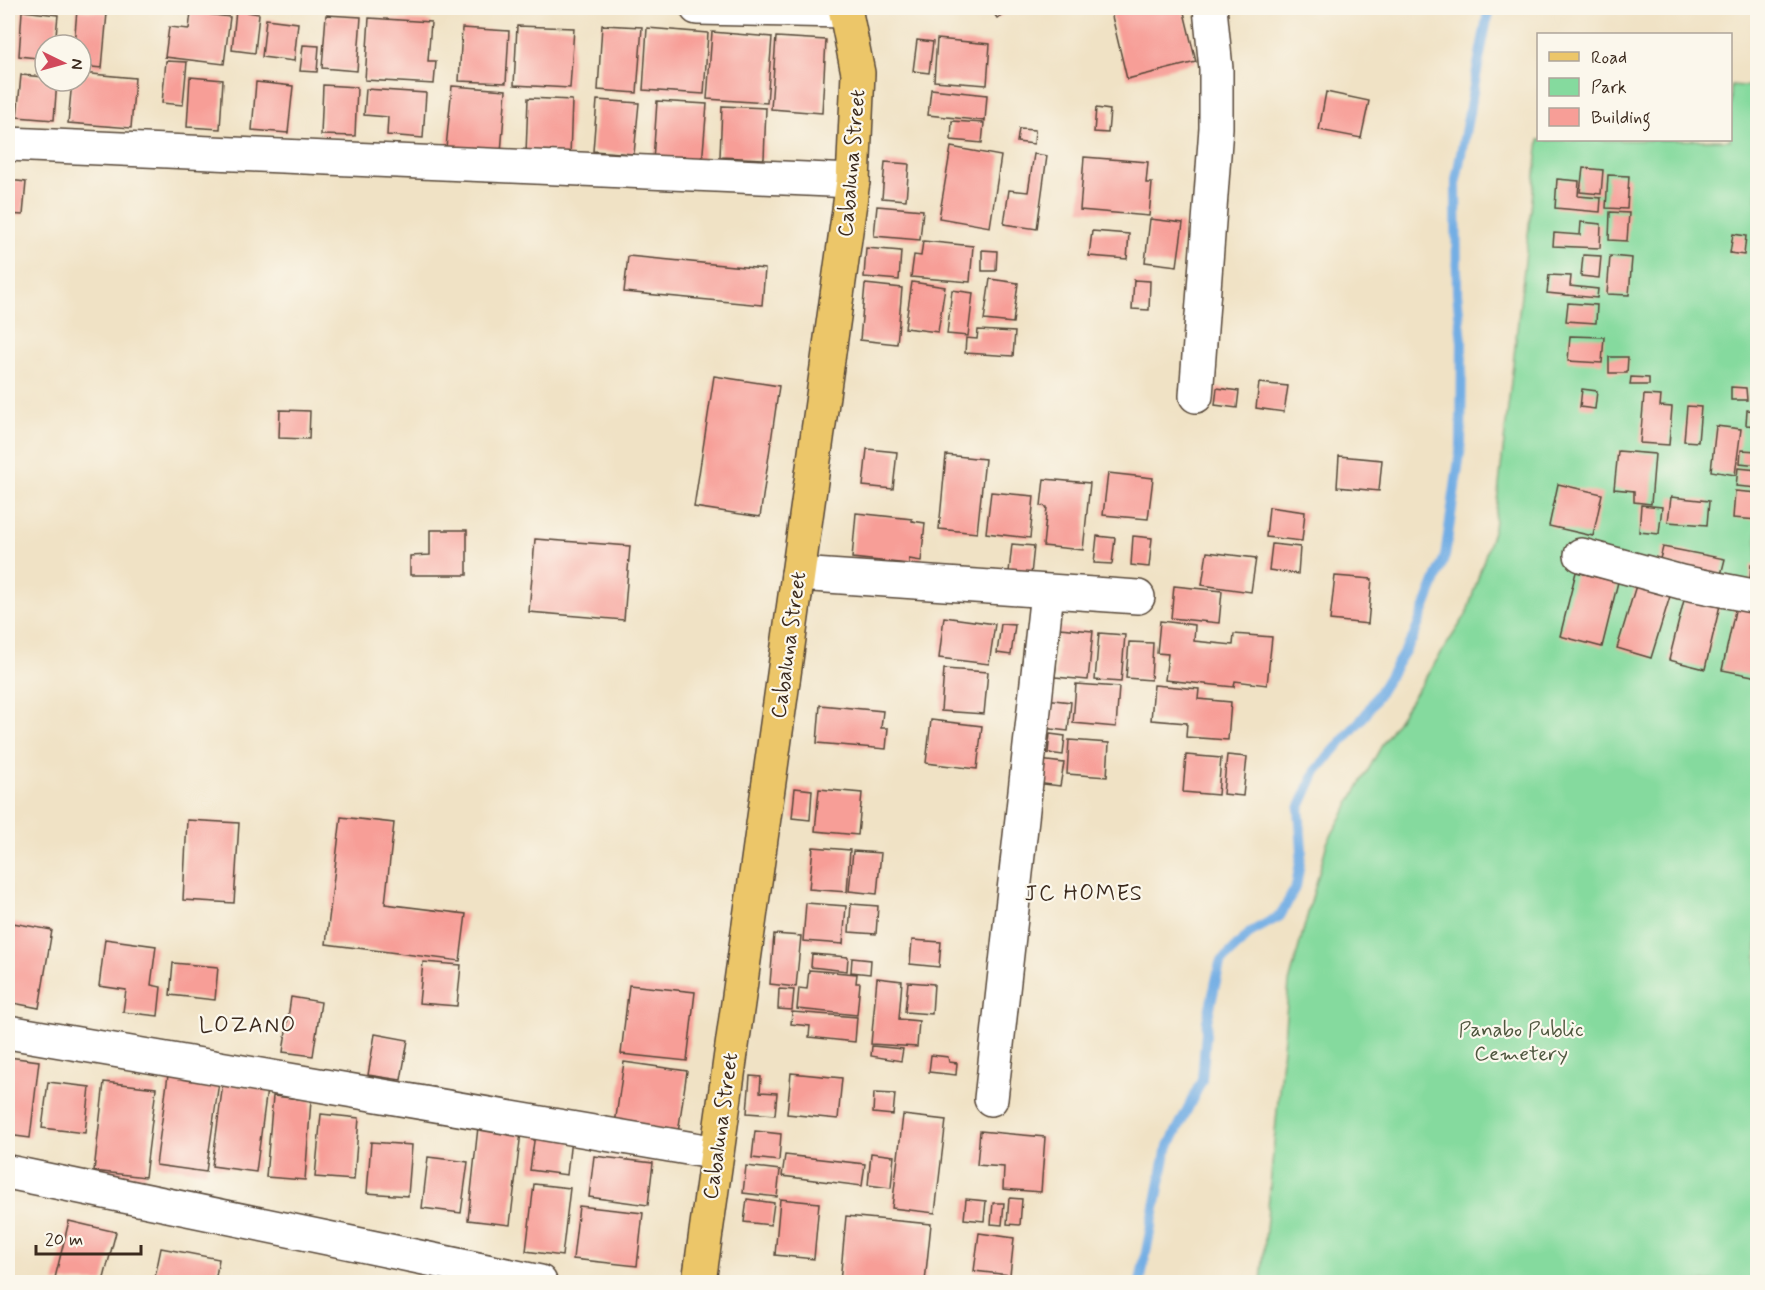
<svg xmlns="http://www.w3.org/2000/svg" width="1765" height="1290" viewBox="0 0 1765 1290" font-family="Mynerve,sans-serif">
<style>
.green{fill:#85da9e;stroke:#60825e;stroke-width:1.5}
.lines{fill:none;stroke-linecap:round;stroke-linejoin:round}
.stream{stroke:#73aee4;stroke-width:10}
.building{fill:#f79e97}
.minor-casing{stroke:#564637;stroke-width:36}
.major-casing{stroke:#564637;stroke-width:36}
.minor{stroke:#fff;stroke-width:33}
.major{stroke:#ecc669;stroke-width:33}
.labels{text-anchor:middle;stroke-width:4.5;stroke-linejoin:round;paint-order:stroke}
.street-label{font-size:21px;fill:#3b2a1e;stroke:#fbf7ec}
.park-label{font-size:21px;fill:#4e563e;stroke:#fbf7ec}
.neighbourhood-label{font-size:22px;letter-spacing:1.5px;fill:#3b2a1e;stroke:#fbf7ec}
</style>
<rect width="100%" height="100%" fill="#fbf7ec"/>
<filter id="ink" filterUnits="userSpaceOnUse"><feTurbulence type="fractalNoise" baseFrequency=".0167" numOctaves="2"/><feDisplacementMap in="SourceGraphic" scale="12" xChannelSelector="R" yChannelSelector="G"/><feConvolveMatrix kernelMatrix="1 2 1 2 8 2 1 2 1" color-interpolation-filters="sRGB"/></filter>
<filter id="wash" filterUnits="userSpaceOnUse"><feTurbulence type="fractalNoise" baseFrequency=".008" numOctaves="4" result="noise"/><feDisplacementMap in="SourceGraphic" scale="24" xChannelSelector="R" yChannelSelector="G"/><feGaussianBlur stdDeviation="1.35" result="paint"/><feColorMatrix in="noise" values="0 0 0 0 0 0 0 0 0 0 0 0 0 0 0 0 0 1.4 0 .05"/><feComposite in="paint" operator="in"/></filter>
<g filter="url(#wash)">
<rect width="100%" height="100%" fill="#f0e2c5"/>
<path class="green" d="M 1731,85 L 1757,87 L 1757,1282 L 1261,1282 L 1289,983 L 1327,843 L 1385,740 L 1466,615 L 1494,528 L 1539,140 L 1730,140 Z"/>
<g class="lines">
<path class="stream" d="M 1140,1282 L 1166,1152 L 1202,1080 L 1207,1021 L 1220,963 L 1251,932 L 1280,916 L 1296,887 L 1302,850 L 1299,809 L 1316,771 L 1366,714 L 1413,638 L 1445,556 L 1461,446 L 1462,342 L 1457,293 L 1456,180 L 1489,8"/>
</g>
<g id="blocks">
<path class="building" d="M 990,8 L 1012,8 L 997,18 Z
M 1110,8 L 1183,8 L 1196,62 L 1127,79 Z
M 77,10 L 107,13 L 102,68 L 81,66 L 81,45 L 74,45 Z
M 236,10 L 259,14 L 255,53 L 232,50 Z
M 22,11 L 58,15 L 55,45 L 45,45 L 45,59 L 19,56 Z
M 191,12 L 230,17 L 224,64 L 165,57 L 169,27 L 189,29 Z
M 326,15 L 361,17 L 357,71 L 322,68 Z
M 369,18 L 431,22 L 428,61 L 436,61 L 434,84 L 365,80 Z
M 266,19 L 298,23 L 294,61 L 262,57 Z
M 602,25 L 642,27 L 637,93 L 598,90 Z
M 517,26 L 574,28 L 570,88 L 514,85 Z
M 462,28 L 509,31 L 506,83 L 459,81 Z
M 647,28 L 708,33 L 704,94 L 643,90 Z
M 712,32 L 772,37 L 767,103 L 707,99 Z
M 776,37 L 826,40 L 822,113 L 771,109 Z
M 937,39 L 990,44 L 987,85 L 934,81 Z
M 917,40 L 933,42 L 929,73 L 913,71 Z
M 303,45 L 319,46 L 317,72 L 300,71 Z
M 166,61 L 187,62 L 183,105 L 162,103 Z
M 81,73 L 135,78 L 131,128 L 68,123 L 72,81 L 81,81 Z
M 21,75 L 45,77 L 45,81 L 57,81 L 54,120 L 17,117 Z
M 190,77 L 223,80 L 220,129 L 187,127 Z
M 256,82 L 293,86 L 288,133 L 252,130 Z
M 323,85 L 357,87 L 355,136 L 321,135 Z
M 452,86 L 506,90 L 501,153 L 446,148 Z
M 366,89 L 426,93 L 423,138 L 387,135 L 388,117 L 364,115 Z
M 931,89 L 987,95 L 985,121 L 928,115 Z
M 1326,92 L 1369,101 L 1361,138 L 1319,130 Z
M 528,98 L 572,100 L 570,156 L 526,154 Z
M 597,100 L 639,103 L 634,154 L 593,151 Z
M 657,101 L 707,104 L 702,164 L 653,161 Z
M 722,106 L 766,108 L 764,159 L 720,157 Z
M 1096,108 L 1110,110 L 1108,133 L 1094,132 Z
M 952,121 L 984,123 L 982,143 L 951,140 Z
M 1019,129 L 1035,130 L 1034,144 L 1017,142 Z
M 951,147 L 1001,156 L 990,227 L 939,218 Z
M 1034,154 L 1047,156 L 1037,229 L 1004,224 L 1009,190 L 1028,192 Z
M 1084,157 L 1148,162 L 1146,183 L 1152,183 L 1149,216 L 1080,210 Z
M 885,162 L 909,164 L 906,200 L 882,198 Z
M 1583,168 L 1603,170 L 1601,194 L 1580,192 Z
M 1608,175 L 1629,176 L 1627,209 L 1606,208 Z
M 1557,179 L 1579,181 L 1578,196 L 1601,198 L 1600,212 L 1555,208 Z
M 8,180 L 26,182 L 23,215 L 8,214 Z
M 877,206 L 923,210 L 920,240 L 874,236 Z
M 1610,212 L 1629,213 L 1627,241 L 1609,240 Z
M 1150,219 L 1183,223 L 1177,266 L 1145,262 Z
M 1581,222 L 1601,224 L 1600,248 L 1553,246 L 1554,233 L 1580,235 Z
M 1092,231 L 1129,234 L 1127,259 L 1089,256 Z
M 1733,234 L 1746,236 L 1744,255 L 1730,253 Z
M 923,241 L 973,246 L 970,282 L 911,277 L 914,255 L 921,256 Z
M 866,248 L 901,251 L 899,280 L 864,277 Z
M 982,250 L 997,251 L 996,271 L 982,271 Z
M 1583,255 L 1601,256 L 1599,278 L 1581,276 Z
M 628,256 L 765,269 L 762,305 L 624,292 Z
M 1610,256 L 1632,258 L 1629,295 L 1607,294 Z
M 1549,275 L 1571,276 L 1570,286 L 1598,289 L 1597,298 L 1547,293 Z
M 990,279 L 1018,283 L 1013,323 L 984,320 Z
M 1134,280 L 1150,281 L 1149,310 L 1132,309 Z
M 912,282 L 945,287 L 938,332 L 905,328 Z
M 865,284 L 902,288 L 897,344 L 860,340 Z
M 952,290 L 973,293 L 968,336 L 947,334 Z
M 1568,303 L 1597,305 L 1596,323 L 1566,321 Z
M 978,330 L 1015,332 L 1013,356 L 965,353 L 966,338 L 977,339 Z
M 1570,336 L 1604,337 L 1602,363 L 1568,361 Z
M 1609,357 L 1628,357 L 1627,373 L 1609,373 Z
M 714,376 L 779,386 L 760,517 L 694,507 Z
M 1631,377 L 1649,378 L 1649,385 L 1630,385 Z
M 1259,383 L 1288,386 L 1284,412 L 1256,408 Z
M 1731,387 L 1746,388 L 1747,400 L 1731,400 Z
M 1217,388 L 1239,391 L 1237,408 L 1215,405 Z
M 1582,389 L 1597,391 L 1595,409 L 1580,407 Z
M 1644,395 L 1661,396 L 1660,406 L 1672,407 L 1669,445 L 1640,443 Z
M 1687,406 L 1701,407 L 1698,442 L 1684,441 Z
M 280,410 L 310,411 L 309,439 L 279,438 Z
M 1747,410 L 1758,411 L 1758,426 L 1746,425 Z
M 1716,426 L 1741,429 L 1735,475 L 1711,471 Z
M 867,449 L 897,452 L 893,489 L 863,486 Z
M 1741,450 L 1758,451 L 1758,465 L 1740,463 Z
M 1618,451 L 1655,454 L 1651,504 L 1634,502 L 1634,491 L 1614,489 Z
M 946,455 L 985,459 L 977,533 L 939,529 Z
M 1339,456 L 1382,460 L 1379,491 L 1337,487 Z
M 1738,468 L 1758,470 L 1758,488 L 1736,486 Z
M 1108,473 L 1153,478 L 1148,519 L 1103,515 Z
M 1044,479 L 1090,483 L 1083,550 L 1043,546 L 1047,507 L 1041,506 Z
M 1558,484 L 1602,494 L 1593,536 L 1549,526 Z
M 1735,491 L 1758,493 L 1758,520 L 1733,518 Z
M 991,492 L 1034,496 L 1030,538 L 986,533 Z
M 1671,497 L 1709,501 L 1707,525 L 1668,522 Z
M 1641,505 L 1662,507 L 1659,534 L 1639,532 Z
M 1269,507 L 1305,512 L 1302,541 L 1266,537 Z
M 856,513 L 912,519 L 912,521 L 925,523 L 921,561 L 909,559 L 909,564 L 852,558 Z
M 430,530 L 467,530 L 467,575 L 410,575 L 410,556 L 430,555 Z
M 1097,536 L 1115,538 L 1112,564 L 1094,563 Z
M 1133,536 L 1152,538 L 1149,567 L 1131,565 Z
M 535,539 L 630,546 L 624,620 L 529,612 Z
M 1012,544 L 1034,546 L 1031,575 L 1009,572 Z
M 1272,544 L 1300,547 L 1298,574 L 1269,570 Z
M 1663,547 L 1725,559 L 1721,575 L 1659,563 Z
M 1207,552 L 1256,558 L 1251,592 L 1202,585 Z
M 1751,564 L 1758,565 L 1758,583 L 1750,582 Z
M 1576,572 L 1618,582 L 1602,647 L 1560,636 Z
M 1335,576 L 1372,579 L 1368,624 L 1330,620 Z
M 1637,582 L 1671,593 L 1651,658 L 1617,648 Z
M 1174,586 L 1222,591 L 1219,623 L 1171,618 Z
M 1686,592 L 1721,601 L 1705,669 L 1669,660 Z
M 1736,606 L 1758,611 L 1758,677 L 1722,670 Z
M 944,617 L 995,624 L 989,664 L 939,658 Z
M 1160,621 L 1195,625 L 1194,641 L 1233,645 L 1234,634 L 1272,637 L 1267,685 L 1235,681 L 1234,687 L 1165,680 L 1168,654 L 1157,653 Z
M 1001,624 L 1015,625 L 1011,655 L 997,653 Z
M 1059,628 L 1093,631 L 1088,680 L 1055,677 Z
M 1099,633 L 1125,635 L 1121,682 L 1095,680 Z
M 1129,642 L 1153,643 L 1151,680 L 1126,678 Z
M 944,669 L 988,672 L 984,714 L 941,711 Z
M 1076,684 L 1119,687 L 1116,727 L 1073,723 Z
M 1154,685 L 1199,689 L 1198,699 L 1231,702 L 1228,740 L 1186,737 L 1187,723 L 1151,720 Z
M 1045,699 L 1071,702 L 1068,731 L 1042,728 Z
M 820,705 L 883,711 L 881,728 L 888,728 L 886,749 L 817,743 Z
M 931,720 L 982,726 L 977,769 L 926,763 Z
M 1050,734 L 1065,736 L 1063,755 L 1048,753 Z
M 1069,740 L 1109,743 L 1107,777 L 1067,774 Z
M 1186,755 L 1221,758 L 1218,795 L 1183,792 Z
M 1227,755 L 1247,757 L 1243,796 L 1223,794 Z
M 1039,760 L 1064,763 L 1060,786 L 1036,783 Z
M 795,788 L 812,790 L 810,820 L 792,818 Z
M 819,789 L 862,793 L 858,835 L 815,831 Z
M 341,817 L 394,823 L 385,904 L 466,914 L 460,961 L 326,944 Z
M 187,820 L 239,823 L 234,903 L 183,900 Z
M 813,847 L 850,850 L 847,892 L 809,889 Z
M 853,851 L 881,853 L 877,894 L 849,891 Z
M 806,903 L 846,906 L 843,944 L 803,941 Z
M 851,904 L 878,906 L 876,934 L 849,932 Z
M 13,923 L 52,930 L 39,1008 L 8,1002 L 11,981 L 8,980 L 8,948 Z
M 774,934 L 801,936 L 796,987 L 770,984 Z
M 105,939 L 156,946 L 151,985 L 161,987 L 158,1016 L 123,1012 L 126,990 L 99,986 Z
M 912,940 L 941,942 L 939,967 L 910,964 Z
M 812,954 L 848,957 L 847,971 L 811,967 Z
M 852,958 L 871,960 L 870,974 L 851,972 Z
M 423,962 L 461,965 L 457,1006 L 419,1003 Z
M 173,963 L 218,967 L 215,1000 L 170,995 Z
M 809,970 L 857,974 L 856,983 L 860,983 L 857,1015 L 797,1009 L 799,988 L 807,989 Z
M 877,978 L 902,981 L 899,1019 L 919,1021 L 917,1047 L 871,1044 Z
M 908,982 L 934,984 L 932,1014 L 905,1012 Z
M 629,985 L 695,992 L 687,1061 L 621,1054 Z
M 779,989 L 794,990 L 792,1010 L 778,1009 Z
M 291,997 L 321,1002 L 313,1056 L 283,1052 Z
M 792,1012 L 857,1017 L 855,1042 L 809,1037 L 810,1026 L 791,1024 Z
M 375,1034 L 408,1040 L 401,1080 L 368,1075 Z
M 872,1046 L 903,1049 L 901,1061 L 871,1056 Z
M 931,1055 L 948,1057 L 949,1062 L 957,1063 L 956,1075 L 929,1072 Z
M 8,1057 L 39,1061 L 30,1138 L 8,1135 Z
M 624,1062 L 687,1071 L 678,1133 L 615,1124 Z
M 791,1073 L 842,1078 L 838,1119 L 787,1114 Z
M 168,1075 L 219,1082 L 206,1172 L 156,1165 Z
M 750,1076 L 761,1077 L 760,1092 L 777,1093 L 775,1115 L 747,1113 Z
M 48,1082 L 90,1087 L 85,1133 L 42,1128 Z
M 104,1082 L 156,1088 L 145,1177 L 94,1171 Z
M 223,1083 L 267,1089 L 256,1172 L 212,1166 Z
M 874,1093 L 895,1094 L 893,1115 L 873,1113 Z
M 273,1096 L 311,1100 L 305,1180 L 266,1177 Z
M 321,1114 L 359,1118 L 354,1180 L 315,1177 Z
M 903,1115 L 946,1120 L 935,1213 L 892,1208 Z
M 478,1127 L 521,1132 L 510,1225 L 468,1220 Z
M 755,1131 L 781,1134 L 779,1161 L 752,1158 Z
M 980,1131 L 1045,1137 L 1041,1192 L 1003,1189 L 1004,1167 L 977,1165 Z
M 535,1134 L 571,1139 L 567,1175 L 530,1170 Z
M 371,1142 L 412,1145 L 408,1196 L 367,1193 Z
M 871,1153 L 894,1156 L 891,1188 L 868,1185 Z
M 785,1155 L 865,1164 L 862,1186 L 782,1176 Z
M 594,1156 L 653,1163 L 648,1205 L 589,1197 Z
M 428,1157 L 468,1162 L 461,1213 L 422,1208 Z
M 746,1166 L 780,1170 L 777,1197 L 743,1193 Z
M 534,1184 L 570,1188 L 562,1256 L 526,1251 Z
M 1009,1198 L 1022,1199 L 1020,1225 L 1007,1224 Z
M 747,1199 L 774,1203 L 771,1225 L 744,1222 Z
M 780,1199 L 819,1203 L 814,1259 L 775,1255 Z
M 966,1199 L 986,1201 L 984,1221 L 964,1219 Z
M 993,1203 L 1004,1203 L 1002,1225 L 991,1224 Z
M 579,1206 L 643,1213 L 637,1266 L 573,1259 Z
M 846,1216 L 931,1224 L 925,1282 L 840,1282 Z
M 69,1221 L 116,1232 L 103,1282 L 54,1282 Z
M 979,1233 L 1014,1238 L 1010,1275 L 974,1271 Z
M 161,1248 L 219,1259 L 215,1282 L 154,1282 Z
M 429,1269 L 469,1282 L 427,1282 Z
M 372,1275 L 395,1282 L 370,1282 Z
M 956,1279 L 979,1280 L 979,1282 L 956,1282 Z"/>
</g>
</g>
<g filter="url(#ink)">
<use href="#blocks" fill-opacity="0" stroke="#564637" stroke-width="1.5"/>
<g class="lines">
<g class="minor-casing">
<path id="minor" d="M 697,8 L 846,11
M 8,144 L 853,181
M 1196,396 L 1216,128 L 1216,69 L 1210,8
M 1581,555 L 1681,582 L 1758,597
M 798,574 L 1138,597
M 8,1032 L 717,1153
M 991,1099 L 1047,592
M 8,1172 L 540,1282"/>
</g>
<g class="major-casing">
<path id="major" d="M 699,1282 L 853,181 L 858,73 L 845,8"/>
</g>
<use href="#minor" class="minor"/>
<use href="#major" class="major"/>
</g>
</g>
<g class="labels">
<g class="street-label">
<text transform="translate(851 163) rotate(-85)" y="7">Cabaluna Street</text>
<text transform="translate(788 645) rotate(-82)" y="7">Cabaluna Street</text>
<text transform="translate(720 1126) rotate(-82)" y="7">Cabaluna Street</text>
</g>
<g class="park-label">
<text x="1521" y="1036">Panabo Public<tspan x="1521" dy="24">Cemetery</tspan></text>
</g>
<g class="neighbourhood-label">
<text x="1084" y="900">JC HOMES</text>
<text x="248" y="1032">LOZANO</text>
</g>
</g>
<rect width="1765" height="1290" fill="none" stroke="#fbf7ec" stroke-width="30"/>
<rect x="1537" y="33" width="195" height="108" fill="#fbf7ec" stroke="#aea59a" stroke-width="1.5"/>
<rect x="1549" y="52" width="30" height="9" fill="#ecc669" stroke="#aea59a" stroke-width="1.5"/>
<text x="1591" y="63" font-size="18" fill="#3b2a1e">Road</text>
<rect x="1549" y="78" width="30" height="18" fill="#85da9e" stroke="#aea59a" stroke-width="1.5"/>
<text x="1591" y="93" font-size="18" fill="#3b2a1e">Park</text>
<rect x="1549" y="108" width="30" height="18" fill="#f79e97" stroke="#aea59a" stroke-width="1.5"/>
<text x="1591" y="123" font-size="18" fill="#3b2a1e">Building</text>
<g transform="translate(63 63) rotate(95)"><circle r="28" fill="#fbf7ec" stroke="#aea59a" stroke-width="1.5"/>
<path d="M0-4.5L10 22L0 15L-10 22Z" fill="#d1495b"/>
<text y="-9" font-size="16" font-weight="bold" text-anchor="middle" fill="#3b2a1e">N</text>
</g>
<path d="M36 1245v9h105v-9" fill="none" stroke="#3b2a1e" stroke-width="3"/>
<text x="45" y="1245" font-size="18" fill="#3b2a1e" stroke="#fbf7ec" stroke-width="4.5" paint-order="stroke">20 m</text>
</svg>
